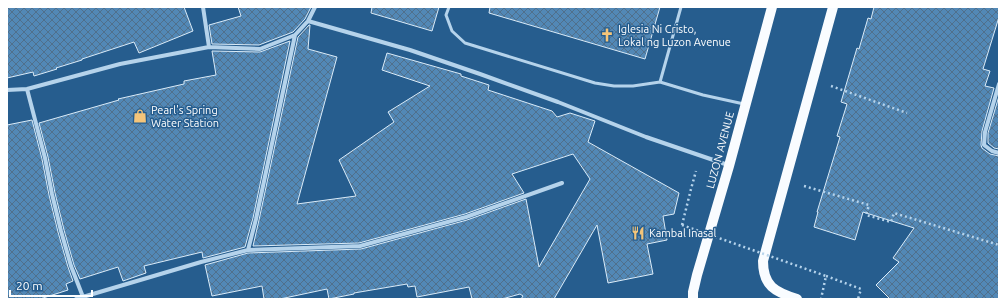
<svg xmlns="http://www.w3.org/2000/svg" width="1006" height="306" viewBox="0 0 1006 306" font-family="Ubuntu,sans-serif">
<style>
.building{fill:url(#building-cross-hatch);stroke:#daebf8}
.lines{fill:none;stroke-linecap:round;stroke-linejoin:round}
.path{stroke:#b5d3eb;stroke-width:2.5;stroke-dasharray:2 3;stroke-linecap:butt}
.service{stroke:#b5d3eb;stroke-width:3}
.minor{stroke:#b5d3eb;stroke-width:4}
.primary{stroke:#f9fcff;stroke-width:10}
.path-bridge{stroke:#b5d3eb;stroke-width:2.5;stroke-dasharray:2 3;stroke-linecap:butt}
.labels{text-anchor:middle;stroke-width:3;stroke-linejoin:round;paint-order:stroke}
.poi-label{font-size:11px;fill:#fff;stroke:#265d8e;text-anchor:start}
.street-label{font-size:11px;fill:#fff;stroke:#265d8e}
</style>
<defs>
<pattern id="building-cross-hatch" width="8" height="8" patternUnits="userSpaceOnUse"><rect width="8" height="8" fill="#5288b6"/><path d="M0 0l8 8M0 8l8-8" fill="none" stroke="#50708c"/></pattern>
</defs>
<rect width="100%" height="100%" fill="#265d8e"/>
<path class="building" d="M 7,7 L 184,7 L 193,31 L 139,53 L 134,42 L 82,59 L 82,60 L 56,68 L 57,69 L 34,76 L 33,72 L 7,78 Z
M 238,7 L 311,7 L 305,19 L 293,32 L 259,45 L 212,44 L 209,25 L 241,16 Z
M 372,7 L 439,7 L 432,31 L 371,13 Z
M 490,7 L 660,7 L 645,59 L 489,13 Z
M 874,7 L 999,7 L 999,17 L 983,69 L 990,71 L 985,86 L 994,88 L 982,131 L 981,145 L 982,148 L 990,154 L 999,156 L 999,299 L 890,299 L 876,285 L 899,262 L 893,258 L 914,228 L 863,212 L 855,240 L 814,227 L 818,212 L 817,212 L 840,137 L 837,136 L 847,104 L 841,102 L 857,48 L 859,49 L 868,18 L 871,19 Z
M 309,25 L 310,25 L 308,49 L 337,57 L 297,204 L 356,196 L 339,160 L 394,122 L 388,112 L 430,86 L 382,70 L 387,53 L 461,74 L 461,76 L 489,85 L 488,90 L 552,111 L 557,117 L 570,113 L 595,121 L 588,142 L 679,193 L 674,214 L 663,216 L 667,240 L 647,244 L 653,274 L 608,283 L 597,225 L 554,299 L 521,299 L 523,296 L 520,294 L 502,299 L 472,299 L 469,287 L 417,297 L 415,286 L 408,287 L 407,284 L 354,293 L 354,294 L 329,299 L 327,289 L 280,299 L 264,299 L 262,286 L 212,296 L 205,265 L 248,253 L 361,249 L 467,220 L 526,199 L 539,267 L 590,179 L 573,154 L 512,174 L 524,193 L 465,214 L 359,243 L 253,246 L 259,220 L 298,37 Z
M 290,41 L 253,218 L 245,247 L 203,258 L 202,252 L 144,266 L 146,273 L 123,281 L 118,267 L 80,279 L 74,265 L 64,230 L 55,193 L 48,157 L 39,123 L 119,100 L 118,99 L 184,84 L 184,81 L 216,75 L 212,51 L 260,52 Z
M 999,96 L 999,149 L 994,148 L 988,143 L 988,133 Z
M 32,120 L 42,159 L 49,195 L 58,232 L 68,267 L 73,281 L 66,284 L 68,290 L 40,299 L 7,299 L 7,125 Z"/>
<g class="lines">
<path class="path" d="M 831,86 L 907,113
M 804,186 L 869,205 L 866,215 L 891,222 L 894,213 L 999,245
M 682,225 L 691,189 L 696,171
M 826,276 L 861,289 L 858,299"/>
<path class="service" d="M 449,7 L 446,15 L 452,31 L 465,43 L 595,83 L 614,86 L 633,86 L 660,82
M 681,7 L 660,82 L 703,95 L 744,104"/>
<path class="minor" d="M 203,7 L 209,47
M 308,21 L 410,50 L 480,74 L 558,102 L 646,137 L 728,165
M 999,84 L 985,132 L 984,145 L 992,151 L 999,153
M 27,89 L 45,158 L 52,194 L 61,231 L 71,266 L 83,297
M 7,90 L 27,89 L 120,64 L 209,47 L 260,49 L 295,35 L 308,21 L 315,7
M 248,250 L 256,219 L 295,35
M 76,299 L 201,262 L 248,250 L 360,246 L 466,217 L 562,183"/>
<path class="primary" d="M 693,299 L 693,292 L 697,275 L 729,166 L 772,7
M 797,299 C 775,292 763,286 763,261 L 833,7"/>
<path class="path-bridge" d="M 682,225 L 826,276 L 821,299"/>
</g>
<defs>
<g id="church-bare" transform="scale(1.08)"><path d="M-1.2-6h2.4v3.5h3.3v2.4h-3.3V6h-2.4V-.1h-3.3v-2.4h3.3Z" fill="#f4c57a" stroke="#265d8e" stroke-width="2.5" paint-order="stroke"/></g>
<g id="shop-bare" transform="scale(1.08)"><path d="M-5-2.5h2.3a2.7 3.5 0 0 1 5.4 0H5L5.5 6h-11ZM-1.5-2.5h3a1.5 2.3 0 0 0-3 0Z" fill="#f4c57a" stroke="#265d8e" stroke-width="2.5" paint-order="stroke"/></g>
<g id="restaurant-bare" transform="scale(1.08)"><path d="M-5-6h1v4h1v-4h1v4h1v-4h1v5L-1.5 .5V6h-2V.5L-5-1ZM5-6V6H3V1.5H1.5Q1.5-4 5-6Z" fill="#f4c57a" stroke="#265d8e" stroke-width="2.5" paint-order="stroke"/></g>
</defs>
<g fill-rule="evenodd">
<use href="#church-bare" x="607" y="35"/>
<use href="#shop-bare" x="140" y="116"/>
<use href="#restaurant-bare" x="638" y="233"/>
</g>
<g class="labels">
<g class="poi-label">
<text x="618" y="33">Iglesia Ni Cristo,<tspan x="618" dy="13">Lokal ng Luzon Avenue</tspan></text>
<text x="151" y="114">Pearl's Spring<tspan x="151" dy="13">Water Station</tspan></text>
<text x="649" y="237">Kambal Inasal</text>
</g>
<g class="street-label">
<text transform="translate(720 150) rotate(-75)" y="4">LUZON AVENUE</text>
</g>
</g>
<rect width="1006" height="306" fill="none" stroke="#ffffff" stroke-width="16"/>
<path d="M10 290v6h82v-6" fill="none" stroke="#ffffff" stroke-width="2"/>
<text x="16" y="290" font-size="12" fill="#ffffff" stroke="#265d8e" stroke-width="3" paint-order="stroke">20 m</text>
</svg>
